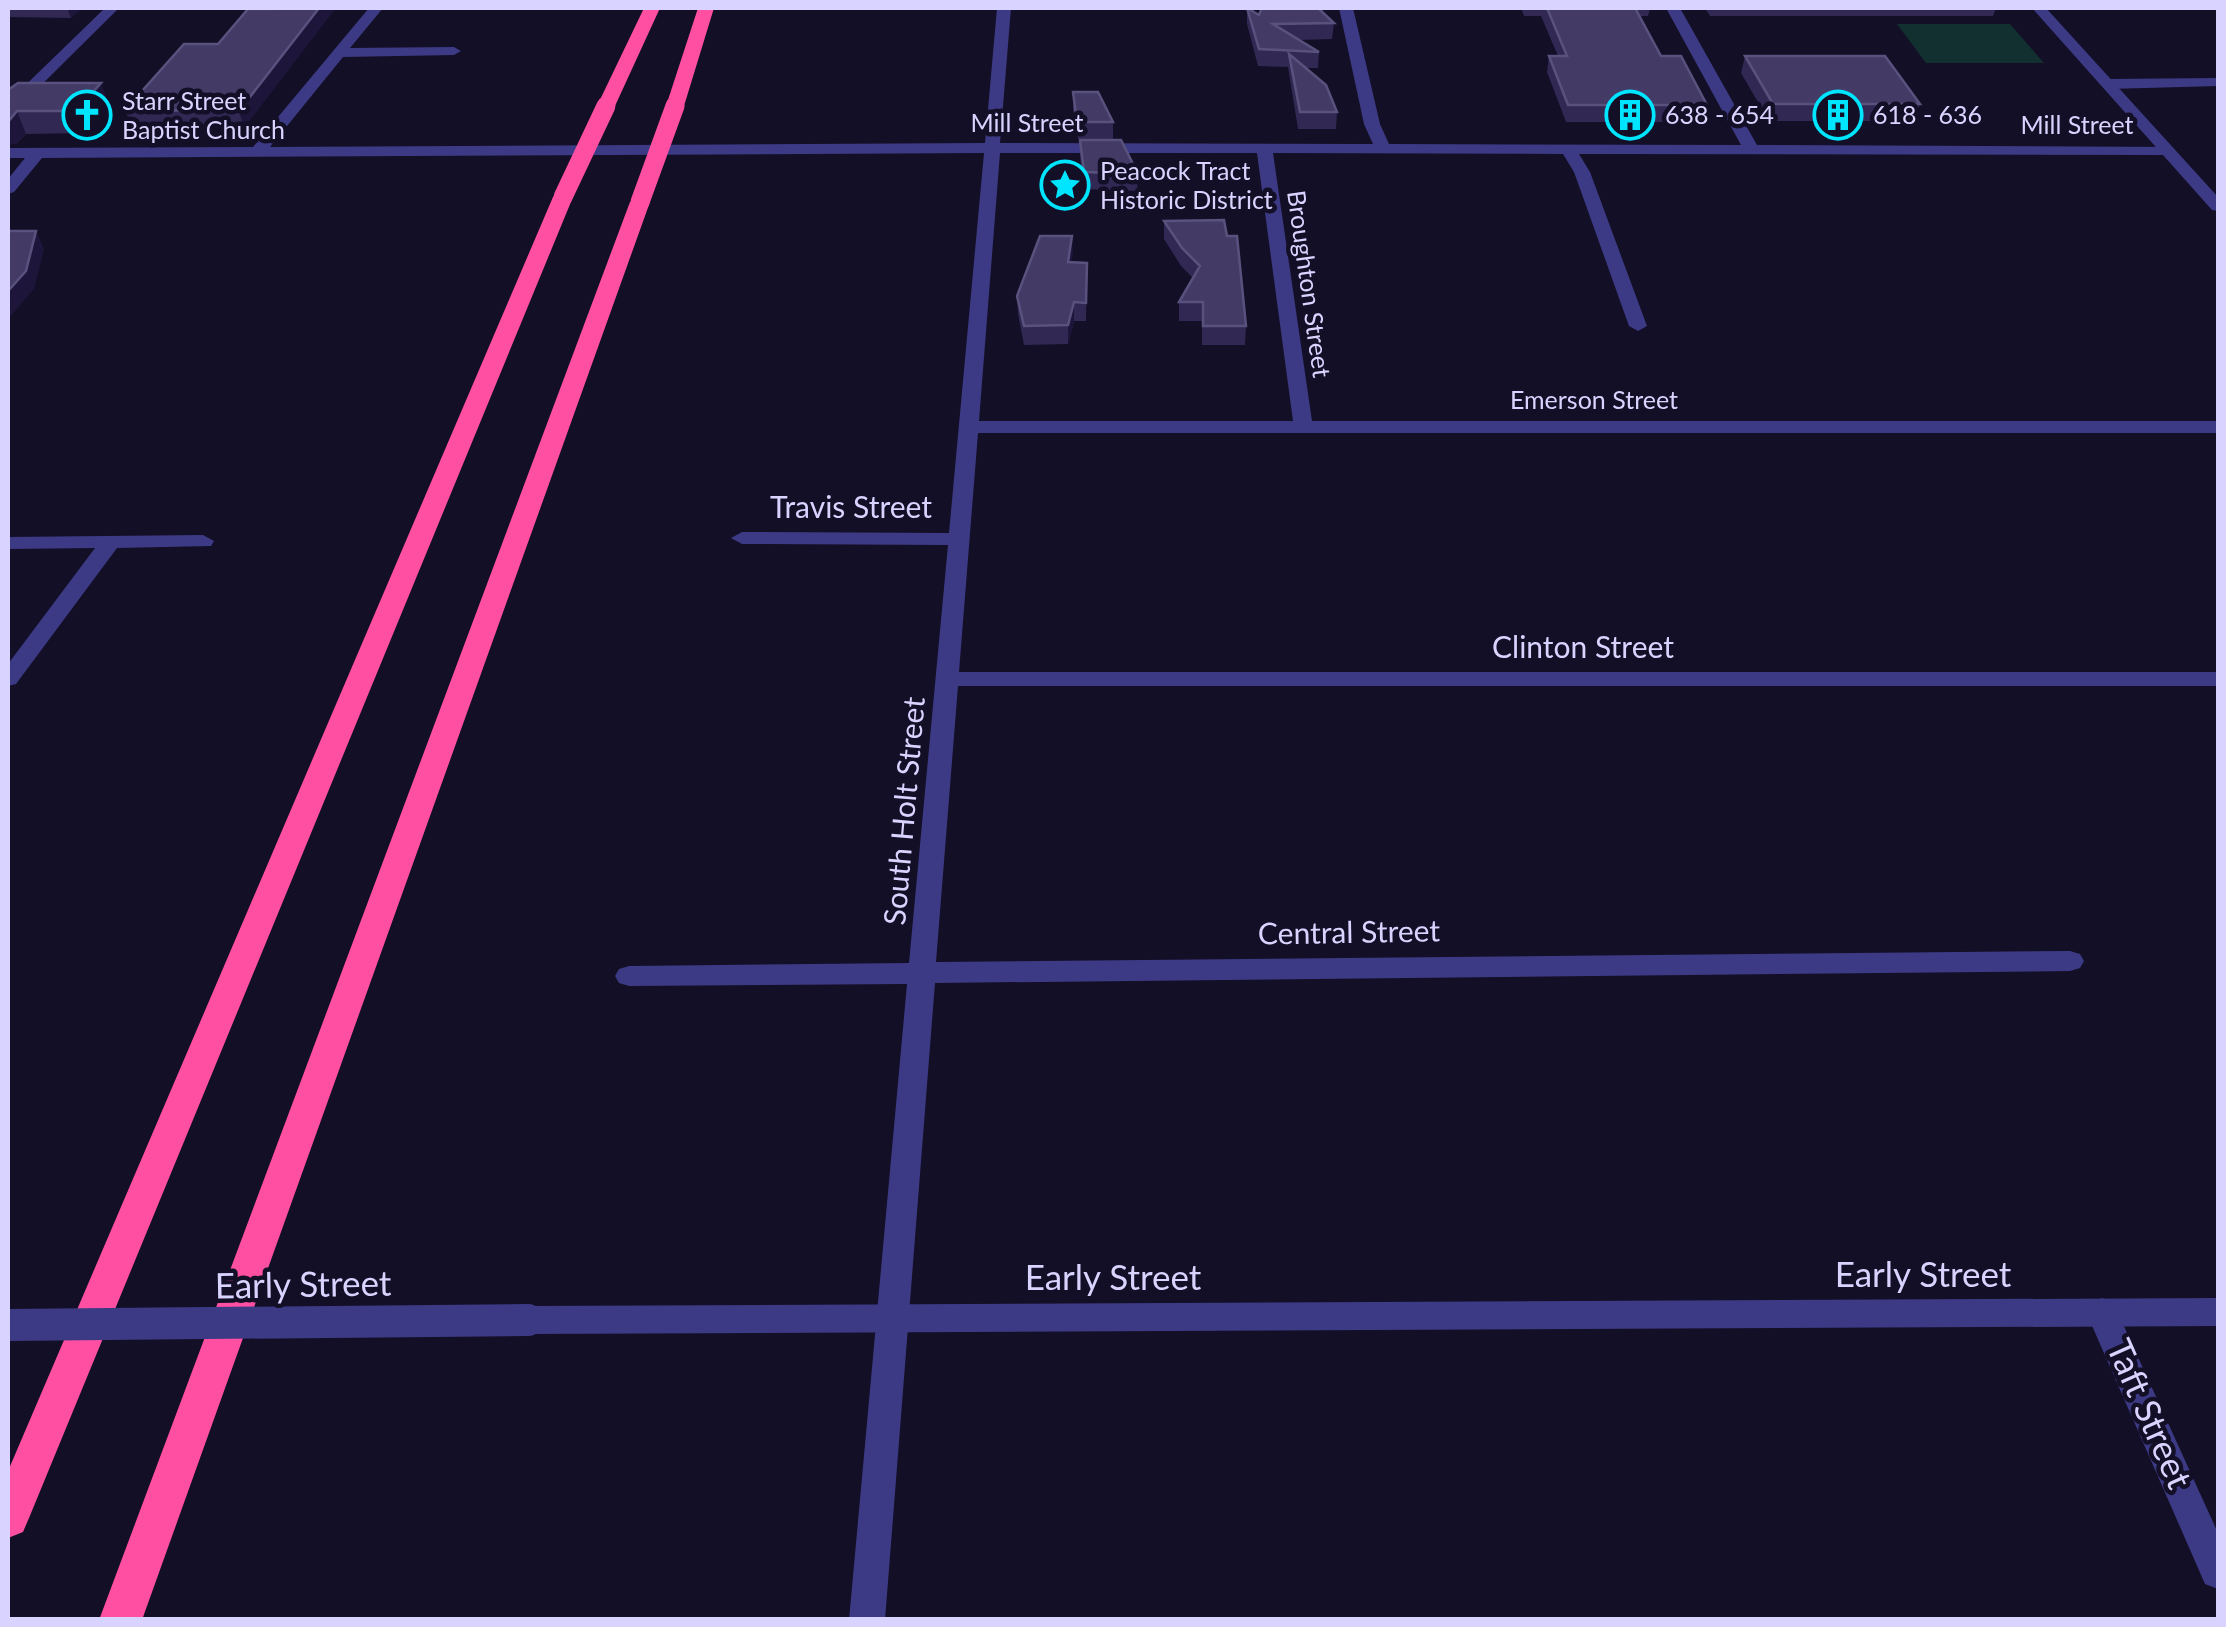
<svg xmlns="http://www.w3.org/2000/svg" width="2226" height="1627" viewBox="0 0 2226 1627" font-family="Lato,sans-serif">
<style>
.green{fill:#12302f}
.lines{fill:none;stroke-linecap:round;stroke-linejoin:round}
.minor{fill:#3d3a85;fill-rule:evenodd}
.tertiary{fill:#3d3a85;fill-rule:evenodd}
.motorway{fill:#ff4fa3;fill-rule:evenodd}
.tertiary-bridge{stroke:#3d3a85;stroke-width:32}
.motorway-bridge{stroke:#ff4fa3;stroke-width:19}
.wall{fill:#312854}
.shaded-wall{fill:#1d163a}
.building{fill:#433a66;stroke:#5a527e;stroke-width:2.5}
.labels{text-anchor:middle;stroke-width:9;stroke-linejoin:round;paint-order:stroke}
.far-poi-label{font-size:25px;fill:#d9d4ff;stroke:#130f26;text-anchor:start}
.far-street-label{font-size:25px;fill:#d9d4ff;stroke:#130f26}
.street-label{font-size:30px;fill:#d9d4ff;stroke:#130f26}
.near-street-label{font-size:35px;fill:#d9d4ff;stroke:#130f26}
</style>
<rect width="100%" height="100%" fill="#130f26"/>
<path class="green" d="M 1897,24 L 2010,24 L 2044,63 L 1926,63 Z"/>
<g class="lines">
<path class="minor" d="M 105,8 L 119,8 L 13,113 L 8,114 L 8,102 Z
M 369,8 L 383,8 L 350,48 L 454,47 L 461,51 L 454,55 L 343,57 L 270,147 L 985,143 L 997,8 L 1011,8 L 1000,143 L 1373,144 L 1364,124 L 1339,8 L 1353,8 L 1380,124 L 1389,144 L 1741,145 L 1666,8 L 1680,8 L 1757,145 L 2172,147 L 2174,150 L 2166,155 L 1579,154 L 1590,172 L 1647,326 L 1638,331 L 1629,326 L 1574,172 L 1563,154 L 1273,153 L 1312,421 L 2218,421 L 2218,433 L 978,433 L 959,672 L 2218,672 L 2218,686 L 958,686 L 936,962 L 2070,951 L 2080,954 L 2084,961 L 2080,968 L 2070,971 L 935,983 L 885,1620 L 849,1620 L 907,984 L 629,986 L 619,983 L 615,976 L 619,969 L 629,966 L 909,963 L 948,545 L 742,544 L 731,538 L 742,532 L 949,533 L 984,153 L 42,158 L 14,192 L 8,194 L 8,179 L 25,158 L 8,158 L 8,148 L 253,147 ZM 1000,153 L 1257,153 L 1293,421 L 979,421 Z
M 2218,78 L 2218,86 L 2108,89 L 2100,84 L 2108,79 Z
M 203,535 L 214,541 L 211,546 L 117,548 L 16,684 L 8,686 L 8,664 L 95,548 L 8,549 L 8,537 Z
M 2102,1298 L 2113,1302 L 2218,1533 L 2218,1589 L 2205,1584 L 2086,1312 L 2091,1302 Z"/>
<path class="tertiary" d="M 2032,8 L 2046,8 L 2218,197 L 2218,211 L 2212,210 Z
M 2218,1298 L 2218,1326 L 528,1334 L 517,1330 L 512,1320 L 517,1310 L 528,1306 Z"/>
<path class="motorway" d="M 644,8 L 660,8 L 615,106 L 612,110 L 600,110 L 597,106 Z
M 698,8 L 714,8 L 684,106 L 675,112 L 669,110 L 666,106 Z
M 563,191 L 573,197 L 29,1518 L 23,1532 L 8,1538 L 8,1471 L 553,197 Z
M 640,196 L 650,202 L 142,1620 L 99,1620 L 630,202 Z"/>
<path class="tertiary-bridge" d="M 8,1325 L 528,1320"/>
<path class="motorway-bridge" d="M 563,197 L 606,106
M 640,202 L 675,106"/>
</g>
<path class="wall" d="M 8,8 L 82,8 L 71,18 L 8,17 Z
M 1247,8 L 1259,15 L 1334,23 L 1332,39 L 1299,40 L 1319,52 L 1318,68 L 1306,68 L 1337,112 L 1336,129 L 1298,129 L 1288,67 L 1258,66 L 1247,24 Z
M 1521,8 L 1650,8 L 1648,16 L 1640,16 L 1661,56 L 1707,105 L 1703,122 L 1566,122 L 1547,72 L 1549,56 L 1558,56 L 1541,16 L 1524,16 Z
M 1705,8 L 1996,8 L 1993,16 L 1710,16 Z
M 274,9 L 244,128 L 132,127 L 125,110 L 218,44 Z
M 1745,56 L 1920,104 L 1915,121 L 1769,121 L 1741,73 Z
M 8,90 L 109,104 L 84,133 L 26,134 L 16,144 Z
M 1073,92 L 1113,122 L 1113,140 L 1138,174 L 1137,191 L 1084,189 L 1080,157 L 1080,140 L 1104,140 L 1078,139 L 1073,109 Z
M 1224,220 L 1246,326 L 1245,345 L 1202,345 L 1202,321 L 1179,321 L 1179,302 L 1193,278 L 1181,266 L 1164,239 L 1164,221 Z
M 1072,236 L 1072,262 L 1087,263 L 1086,321 L 1074,321 L 1068,344 L 1024,345 L 1018,314 L 1017,296 Z"/>
<path class="shaded-wall" d="M 67,8 L 82,8 L 71,18 Z
M 319,8 L 336,8 L 244,128 L 239,111 Z
M 101,83 L 109,104 L 84,133 L 76,111 Z
M 17,111 L 26,134 L 16,144 L 8,145 L 8,122 Z
M 36,231 L 44,249 L 34,289 L 9,318 L 8,291 Z
M 1072,236 L 1073,254 L 1069,280 L 1068,262 Z
M 1074,302 L 1074,321 L 1068,344 L 1068,325 Z"/>
<path class="building" d="M 275,8 L 319,8 L 239,111 L 125,110 L 184,44 L 218,44 L 248,9 L 274,9 Z
M 1247,8 L 1259,15 L 1262,8 L 1318,8 L 1334,23 L 1273,24 L 1319,52 L 1259,49 Z
M 1547,8 L 1635,8 L 1661,56 L 1681,56 L 1707,105 L 1568,105 L 1549,56 L 1567,56 Z
M 1289,54 L 1326,85 L 1337,112 L 1300,112 Z
M 1745,56 L 1885,56 L 1920,104 L 1773,104 Z
M 18,83 L 101,83 L 76,111 L 17,111 L 8,122 L 8,90 Z
M 1073,92 L 1098,92 L 1113,122 L 1077,122 Z
M 1080,140 L 1121,140 L 1138,174 L 1084,172 Z
M 1224,220 L 1227,236 L 1237,236 L 1246,326 L 1203,326 L 1203,302 L 1179,302 L 1200,266 L 1182,248 L 1164,221 Z
M 8,231 L 36,231 L 26,271 L 8,291 Z
M 1040,236 L 1072,236 L 1068,262 L 1087,263 L 1086,303 L 1074,302 L 1068,325 L 1024,326 L 1017,296 Z"/>
<defs>
<g id="church-ring" transform="scale(2.5)"><circle r="9.5" fill="#130f26" stroke="#00e5ff" stroke-width="1.5"/><path d="M-1.2-6h2.4v3.5h3.3v2.4h-3.3V6h-2.4V-.1h-3.3v-2.4h3.3Z" fill="#00e5ff"/></g>
<g id="building-ring" transform="scale(2.5)"><circle r="9.5" fill="#130f26" stroke="#00e5ff" stroke-width="1.5"/><path d="M-4-6H4V6H1V3H-1V6H-4ZM-2.5-4.3h1.7v1.8h-1.7ZM.8-4.3h1.7v1.8H.8ZM-2.5-1h1.7V.8h-1.7ZM.8-1h1.7V.8H.8Z" fill="#00e5ff"/></g>
<g id="sight-ring" transform="scale(2.5)"><circle r="9.5" fill="#130f26" stroke="#00e5ff" stroke-width="1.5"/><path d="M0-6L1.8-2.2L6-1.7L2.9 1.2L3.7 5.4L0 3.3L-3.7 5.4L-2.9 1.2L-6-1.7L-1.8-2.2Z" fill="#00e5ff"/></g>
</defs>
<g fill-rule="evenodd">
<use href="#church-ring" x="87" y="115"/>
<use href="#building-ring" x="1630" y="115"/>
<use href="#building-ring" x="1838" y="115"/>
<use href="#sight-ring" x="1065" y="185"/>
</g>
<g class="labels">
<g class="far-poi-label">
<text x="122" y="110">Starr Street<tspan x="122" dy="29">Baptist Church</tspan></text>
<text x="1665" y="124">638 - 654</text>
<text x="1873" y="124">618 - 636</text>
<text x="1100" y="180">Peacock Tract<tspan x="1100" dy="29">Historic District</tspan></text>
</g>
<g class="far-street-label">
<text x="1027" y="132">Mill Street</text>
<text x="2077" y="134">Mill Street</text>
<text transform="translate(1309 284) rotate(82)" y="9">Broughton Street</text>
<text x="1594" y="409">Emerson Street</text>
</g>
<g class="street-label">
<text x="851" y="518">Travis Street</text>
<text x="1583" y="658">Clinton Street</text>
<text transform="translate(905 811) rotate(-85)" y="10">South Holt Street</text>
<text transform="translate(1349 933) rotate(-1)" y="10">Central Street</text>
</g>
<g class="near-street-label">
<text x="1923" y="1287">Early Street</text>
<text x="1113" y="1290">Early Street</text>
<text transform="translate(303 1285) rotate(-1)" y="12">Early Street</text>
<text transform="translate(2149 1414) rotate(66)" y="12">Taft Street</text>
</g>
</g>
<rect width="2226" height="1627" fill="none" stroke="#d9d4ff" stroke-width="20"/>
</svg>
